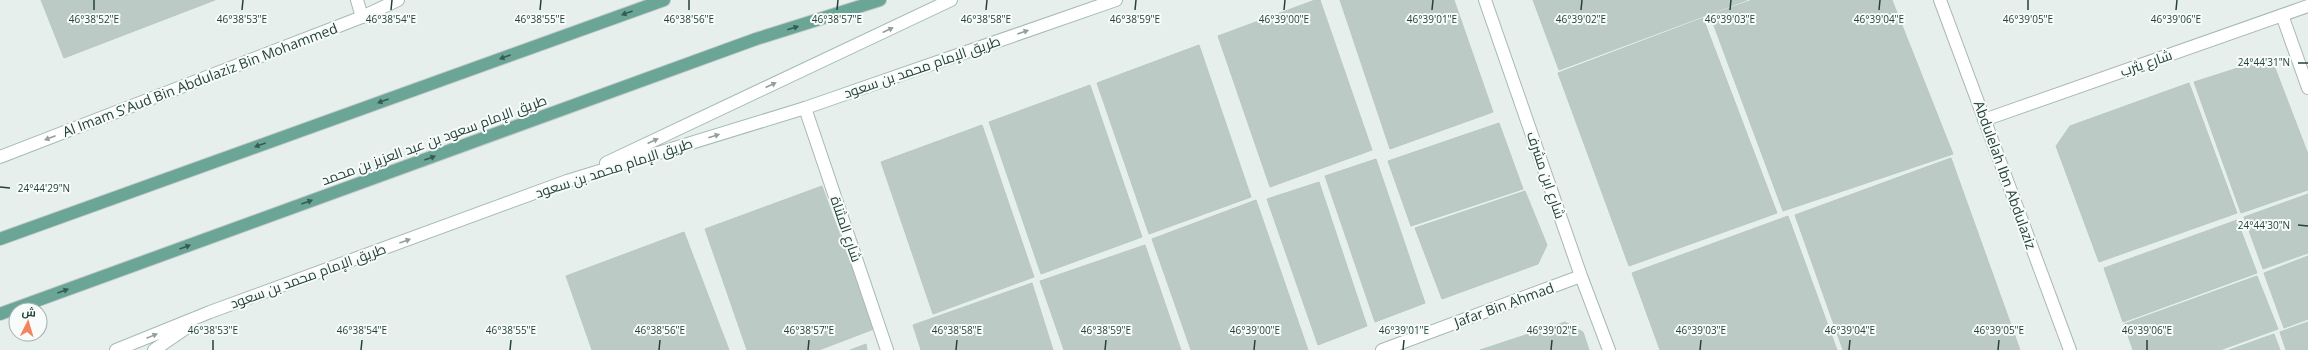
<svg xmlns="http://www.w3.org/2000/svg" width="2308" height="350" viewBox="0 0 2308 350" font-family="'Open Sans',Cairo,sans-serif">
<style>
.building{fill:#bbcac4;stroke:#b8c9c2}
.lines{fill:none;stroke-linecap:round;stroke-linejoin:round}
.street-casing{stroke:#a8b8b2;stroke-width:14}
.secondary-casing{stroke:#a4bbb3;stroke-width:14}
.primary-casing{stroke:#c2cac8;stroke-width:14}
.street{stroke:#fff;stroke-width:12}
.secondary{stroke:#fff;stroke-width:12}
.primary{stroke:#6aa596;stroke-width:12}
.oneway{fill:#365b51}
.oneway2{fill:#92a09c}
.ticks{fill:none;stroke:#24423a;stroke-width:1.5}
.labels{text-anchor:middle;stroke-width:4;stroke-linejoin:round;paint-order:stroke}
.street-label{font-size:14px;fill:#24423a;stroke:#f7fbf9}
.ticks-label{font-size:10px;text-anchor:middle;fill:#24423a;stroke:#f7fbf9;stroke-width:4;stroke-linejoin:round;paint-order:stroke}
</style>
<rect width="100%" height="100%" fill="#e6efeb"/>
<path class="building" d="M 41,0 L 215,0 L 64,58 Z
M 1315,0 L 1320,0 L 1372,150 L 1270,187 L 1218,36 Z
M 1340,0 L 1454,0 L 1493,112 L 1390,149 Z
M 1533,0 L 1747,0 L 1559,70 Z
M 1752,0 L 1892,0 L 1953,154 L 1783,211 L 1710,15 Z
M 1703,18 L 1777,213 L 1629,266 L 1558,73 Z
M 1199,45 L 1251,197 L 1149,234 L 1097,83 Z
M 2263,60 L 2275,68 L 2308,154 L 2308,190 L 2241,213 L 2194,82 Z
M 2189,83 L 2237,213 L 2099,262 L 2056,146 L 2070,126 Z
M 1090,85 L 1142,237 L 1041,274 L 989,122 Z
M 1499,123 L 1523,189 L 1411,226 L 1388,161 Z
M 982,125 L 1034,277 L 933,314 L 881,162 Z
M 1951,158 L 2020,350 L 1843,350 L 1795,215 Z
M 1376,159 L 1425,303 L 1375,322 L 1325,176 Z
M 1319,182 L 1367,326 L 1318,345 L 1267,199 Z
M 822,186 L 874,329 L 819,350 L 747,350 L 705,229 Z
M 1525,191 L 1547,245 L 1538,264 L 1442,299 L 1415,228 Z
M 2308,194 L 2308,253 L 2263,269 L 2244,217 Z
M 1256,200 L 1308,350 L 1191,350 L 1152,239 Z
M 1788,216 L 1837,350 L 1660,350 L 1632,273 Z
M 2237,220 L 2257,273 L 2123,322 L 2104,268 Z
M 684,232 L 729,350 L 592,350 L 566,276 Z
M 1145,245 L 1181,350 L 1064,350 L 1040,281 Z
M 2308,256 L 2308,319 L 2284,328 L 2264,273 Z
M 2257,276 L 2278,329 L 2220,350 L 2133,350 L 2124,324 Z
M 1032,283 L 1053,350 L 921,350 L 913,325 Z
M 1565,322 L 1583,332 L 1589,350 L 1480,350 Z
M 2308,322 L 2308,350 L 2286,350 L 2280,332 Z
M 2274,334 L 2280,350 L 2229,350 Z
M 866,344 L 867,350 L 850,350 Z"/>
<g class="lines">
<g class="street-casing">
<path id="street" d="M 357,0 L 362,17
M 1485,0 L 1581,276 L 1609,350
M 1940,0 L 2070,350
M 2282,15 L 2308,88
M 805,108 L 887,350
M 1984,120 L 2308,6
M 1382,350 L 1581,276"/>
</g>
<g class="secondary-casing">
<path id="secondary" d="M 0,157 L 362,17 L 398,0
M 606,163 L 951,0
M 116,350 L 210,312 L 567,181 L 805,108 L 1116,0
M 154,350 L 189,326"/>
</g>
<g class="primary-casing">
<path id="primary" d="M 0,239 L 664,0
M 0,314 L 756,39 L 880,0"/>
</g>
<use href="#street" class="street"/>
<use href="#secondary" class="secondary"/>
<use href="#primary" class="primary"/>
</g>
<defs><path id="oneway-solid" d="M-6-.8H1V-3.2L6.5 0L1 3.2V.8H-6Z"/></defs>
<g class="oneway">
<use href="#oneway-solid" transform="translate(627 13) rotate(160)"/>
<use href="#oneway-solid" transform="translate(793 28) rotate(-18)"/>
<use href="#oneway-solid" transform="translate(505 57) rotate(160)"/>
<use href="#oneway-solid" transform="translate(383 101) rotate(160)"/>
<use href="#oneway-solid" transform="translate(260 145) rotate(160)"/>
<use href="#oneway-solid" transform="translate(430 158) rotate(-20)"/>
<use href="#oneway-solid" transform="translate(307 202) rotate(-20)"/>
<use href="#oneway-solid" transform="translate(185 247) rotate(-20)"/>
<use href="#oneway-solid" transform="translate(63 291) rotate(-20)"/>
</g>
<g class="oneway2">
<use href="#oneway-solid" transform="translate(888 30) rotate(-25)"/>
<use href="#oneway-solid" transform="translate(1023 32) rotate(-19)"/>
<use href="#oneway-solid" transform="translate(771 85) rotate(-25)"/>
<use href="#oneway-solid" transform="translate(714 136) rotate(-17)"/>
<use href="#oneway-solid" transform="translate(50 138) rotate(159)"/>
<use href="#oneway-solid" transform="translate(653 141) rotate(-25)"/>
<use href="#oneway-solid" transform="translate(405 241) rotate(-20)"/>
<use href="#oneway-solid" transform="translate(152 336) rotate(-22)"/>
</g>
<path class="ticks" d="M 94,10 L 94,0M 242,10 L 243,0M 391,10 L 392,0M 540,10 L 541,0M 689,10 L 689,0M 837,10 L 838,0M 986,10 L 987,0M 1135,10 L 1136,0M 1284,10 L 1285,0M 1432,10 L 1433,0M 1581,10 L 1582,0M 1730,10 L 1731,0M 1879,10 L 1880,0M 2028,10 L 2028,0M 2176,10 L 2177,0M 2298,63 L 2308,63M 0,187 L 10,188M 2298,225 L 2308,226M 213,350 L 213,340M 361,350 L 362,340M 510,350 L 511,340M 659,350 L 660,340M 808,350 L 809,340M 956,350 L 957,340M 1105,350 L 1106,340M 1254,350 L 1255,340M 1403,350 L 1404,340M 1551,350 L 1552,340M 1700,350 L 1701,340M 1849,350 L 1850,340M 1998,350 L 1999,340M 2147,350 L 2147,340"/>
<g class="labels">
<g class="street-label">
<text transform="translate(2146 63) rotate(-19)" y="5">شارع يثرب</text>
<text transform="translate(922 67) rotate(-19)" y="5">طريق الإمام محمد بن سعود</text>
<text transform="translate(200 80) rotate(-21)" y="5">Al Imam S'Aud Bin Abdulaziz Bin Mohammed</text>
<text transform="translate(434 140) rotate(-20)" y="5">طريق الإمام سعود بن عبد العزيز بن محمد</text>
<text transform="translate(614 168) rotate(-18)" y="5">طريق الإمام محمد بن سعود</text>
<text transform="translate(1546 175) rotate(71)" y="5">شارع ابن مشرف</text>
<text transform="translate(2005 175) rotate(70)" y="5">Abdulelah Ibn Abdulaziz</text>
<text transform="translate(846 229) rotate(71)" y="5">شارع المثناة</text>
<text transform="translate(308 276) rotate(-20)" y="5">طريق الإمام محمد بن سعود</text>
<text transform="translate(1504 305) rotate(-20)" y="5">Jafar Bin Ahmad</text>
</g>
</g>
<g class="ticks-label">
<text x="94" y="23">46°38'52"E</text>
<text x="242" y="23">46°38'53"E</text>
<text x="391" y="23">46°38'54"E</text>
<text x="540" y="23">46°38'55"E</text>
<text x="689" y="23">46°38'56"E</text>
<text x="837" y="23">46°38'57"E</text>
<text x="986" y="23">46°38'58"E</text>
<text x="1135" y="23">46°38'59"E</text>
<text x="1284" y="23">46°39'00"E</text>
<text x="1432" y="23">46°39'01"E</text>
<text x="1581" y="23">46°39'02"E</text>
<text x="1730" y="23">46°39'03"E</text>
<text x="1879" y="23">46°39'04"E</text>
<text x="2028" y="23">46°39'05"E</text>
<text x="2176" y="23">46°39'06"E</text>
<text x="2264" y="66">24°44'31"N</text>
<text x="44" y="192">24°44'29"N</text>
<text x="2264" y="229">24°44'30"N</text>
<text x="213" y="334">46°38'53"E</text>
<text x="362" y="334">46°38'54"E</text>
<text x="511" y="334">46°38'55"E</text>
<text x="660" y="334">46°38'56"E</text>
<text x="809" y="334">46°38'57"E</text>
<text x="957" y="334">46°38'58"E</text>
<text x="1106" y="334">46°38'59"E</text>
<text x="1255" y="334">46°39'00"E</text>
<text x="1404" y="334">46°39'01"E</text>
<text x="1552" y="334">46°39'02"E</text>
<text x="1701" y="334">46°39'03"E</text>
<text x="1850" y="334">46°39'04"E</text>
<text x="1999" y="334">46°39'05"E</text>
<text x="2147" y="334">46°39'06"E</text>
</g>
<g transform="translate(28 322) rotate(5)"><circle r="19" fill="#f7fbf9" stroke="#a3b1ad"/>
<path d="M0-3L7 15L0 10L-7 15Z" fill="#f4845f"/>
<text y="-6" font-size="11" font-weight="bold" text-anchor="middle" fill="#24423a">ش</text>
</g>
</svg>
